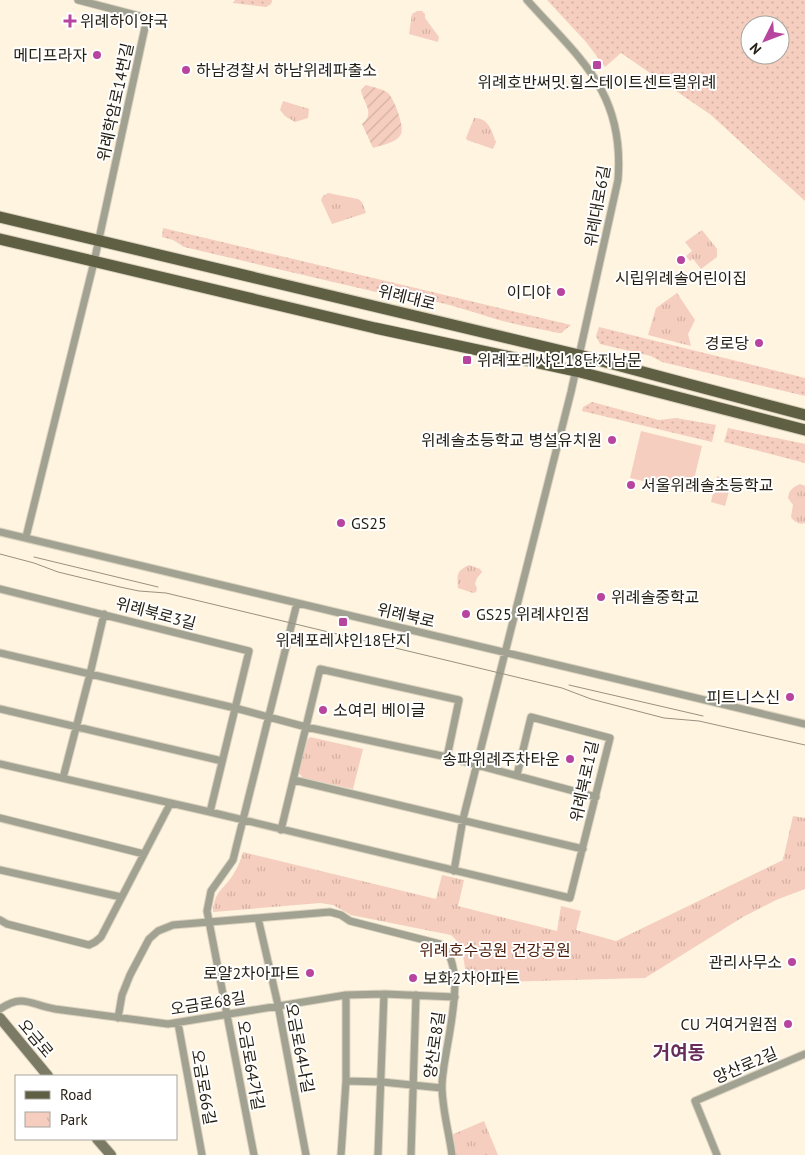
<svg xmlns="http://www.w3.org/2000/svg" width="805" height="1155" viewBox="0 0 805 1155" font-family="'PT Sans','Noto Sans KR',sans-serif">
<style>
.grass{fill:url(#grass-dots);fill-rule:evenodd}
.park{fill:url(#park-tufts)}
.garden{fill:url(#garden-furrows)}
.pitch{fill:#f5cebf}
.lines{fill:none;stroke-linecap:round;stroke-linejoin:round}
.street-casing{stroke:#dbd2bf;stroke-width:9}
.secondary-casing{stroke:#dbd2bf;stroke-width:12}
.primary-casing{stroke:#dbd2bf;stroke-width:13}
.street{stroke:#a2a293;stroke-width:7}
.secondary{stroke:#7b7b65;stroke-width:10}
.primary{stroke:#5f5f44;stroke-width:11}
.tram{stroke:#999180;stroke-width:1}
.poi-dot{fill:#b7459f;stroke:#fff;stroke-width:2}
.labels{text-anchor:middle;stroke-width:4;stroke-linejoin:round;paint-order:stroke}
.poi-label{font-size:16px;fill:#241e12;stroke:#fff;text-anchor:start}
.street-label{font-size:16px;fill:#241e12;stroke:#fff}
.park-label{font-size:16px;fill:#4a1b06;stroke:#fff}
.quarter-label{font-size:19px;font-weight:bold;fill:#652d58;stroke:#fff}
</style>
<defs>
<pattern id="grass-dots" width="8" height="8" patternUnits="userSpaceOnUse" patternTransform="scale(1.25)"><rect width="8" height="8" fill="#f5cebf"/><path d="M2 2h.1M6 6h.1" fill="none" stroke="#d2b0a3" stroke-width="1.8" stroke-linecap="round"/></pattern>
<pattern id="park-tufts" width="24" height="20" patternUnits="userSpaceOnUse" patternTransform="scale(1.25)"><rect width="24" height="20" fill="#f5cebf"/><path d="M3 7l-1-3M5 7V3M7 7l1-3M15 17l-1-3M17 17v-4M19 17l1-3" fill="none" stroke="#d2b0a3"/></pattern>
<pattern id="garden-furrows" width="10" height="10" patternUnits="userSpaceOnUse" patternTransform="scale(1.25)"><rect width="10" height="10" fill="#f5cebf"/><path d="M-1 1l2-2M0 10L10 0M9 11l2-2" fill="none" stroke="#d2b0a3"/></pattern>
</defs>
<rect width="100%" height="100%" fill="#fef4e0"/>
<path class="grass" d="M 235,0 L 272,0 L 271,4 L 266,7 L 233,3 Z
M 547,0 L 805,0 L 805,201 L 711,115 L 621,53 L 605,67 L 586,42 ZM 750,25 L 780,25 L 780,55 L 750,55 Z
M 163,228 L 571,325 L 561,333 L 558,333 C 534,328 510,324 486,316 C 454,306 423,296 389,295 L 184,247 L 173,240 L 162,237 Z
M 599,327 L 805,378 L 805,396 L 662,362 L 651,356 L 600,344 L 596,336 Z
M 592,402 L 659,420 L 676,418 L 716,425 L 712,442 L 582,411 L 583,407 Z
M 728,428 L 805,444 L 805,463 L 724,442 Z"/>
<path class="park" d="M 417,11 L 422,11 L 425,14 L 425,18 L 439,37 L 438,42 L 409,34 L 412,14 Z
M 283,101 L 309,109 L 308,118 L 295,122 L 285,116 L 280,110 Z
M 474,118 C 489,118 491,130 496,142 L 493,149 L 467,140 L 466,138 Z
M 328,193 L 358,199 L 362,202 L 366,213 L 332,224 L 321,200 L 323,196 Z
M 702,230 L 717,249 L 717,257 L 701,269 L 693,259 L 690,261 L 686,256 L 692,251 L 685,242 Z
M 677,293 L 695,320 L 688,334 L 691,346 L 648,335 L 656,308 Z
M 800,484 L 805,486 L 805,523 C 800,525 794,522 791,517 L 793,505 L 788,498 C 789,490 793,487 800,484 Z
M 469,565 L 480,569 L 482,572 L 477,578 L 475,584 L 477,588 L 476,592 L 473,593 L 458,588 C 457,575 456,571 469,565 Z
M 310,737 L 363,749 L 353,789 L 303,778 L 298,772 L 306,741 Z
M 793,816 L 805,818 L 805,889 L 776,900 L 743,917 L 645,978 L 467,983 C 464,966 465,946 451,935 L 351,915 L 333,905 L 320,903 L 213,912 C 214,893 221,891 231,878 C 237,869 240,862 243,852 L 436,899 L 442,875 L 464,880 L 458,906 L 557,931 L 561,906 L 581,911 L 576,930 L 616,941 L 783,860 Z
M 484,1121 L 498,1155 L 452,1155 L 449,1136 Z"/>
<path class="garden" d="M 366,85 C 372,87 383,89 388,93 C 394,98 405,128 401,134 C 397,143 381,145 373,148 L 362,124 C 376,113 363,103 361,90 Z"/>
<path class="pitch" d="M 641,431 L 702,446 L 691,492 L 630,478 Z
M 717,476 L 732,480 L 725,506 L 711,502 Z
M 270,869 L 287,873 L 283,889 L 264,891 Z"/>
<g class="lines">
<g class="street-casing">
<path id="street" d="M 0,532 L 805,724
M 26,537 L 94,262 L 147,18 L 78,0
M 0,589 L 249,651 L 210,812
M 0,653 L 235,708 L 306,727 L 447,757 L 596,797
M 0,709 L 222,761
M 0,764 L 210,812 L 570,898 L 610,738 L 531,717 L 517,775
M 63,778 L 90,674 L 104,614
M 294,780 L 583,849
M 0,818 L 144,854
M 281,830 L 320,669 L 459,700 L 447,757
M 0,870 L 121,897
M 454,871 L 463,819 L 571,392 L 618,180 C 625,92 580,59 527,0
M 258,918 L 278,1005 L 306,1155
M 0,920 L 7,924 L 89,945 L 95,942 L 101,937 L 170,804
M 0,1009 C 24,993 30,1005 55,1009 L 168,1024 L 346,995 L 384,994 L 455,997
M 118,1018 L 122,995 L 130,975 L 149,939 L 158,931 L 173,925 L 330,912 L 341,915 L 350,921 L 440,944 C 472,968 442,1051 442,1086 C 442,1109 449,1132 452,1155
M 178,1023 L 202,1155
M 346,1081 L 382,1082 L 442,1088
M 254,1155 L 207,911 L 211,891 L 233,860 L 297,603
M 341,1155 L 346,1081 L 346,995
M 378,1155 L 384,994
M 411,1155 L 416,995
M 717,1155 L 695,1101 L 805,1054"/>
</g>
<g class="secondary-casing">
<path id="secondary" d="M 0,1018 L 48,1076
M 97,1139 L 111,1155"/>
</g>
<g class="primary-casing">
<path id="primary" d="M 0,217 L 579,355 L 805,415
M 0,239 L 375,328 L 576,371 L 805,430"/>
</g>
<use href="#street" class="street"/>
<use href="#secondary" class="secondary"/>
<use href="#primary" class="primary"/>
<path class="tram" d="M 0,554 L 34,563 L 58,572 L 120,587 L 139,591 L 166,593 L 562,688 L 591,699 L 664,718 L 699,721 L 805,745
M 34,557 L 158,587
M 569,685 L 703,716"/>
</g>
<g class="poi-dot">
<path d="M67.5 13.5h5v5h5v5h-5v5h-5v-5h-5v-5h5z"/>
<circle cx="97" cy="55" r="5"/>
<rect x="592" y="60" width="10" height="10" rx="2.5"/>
<circle cx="186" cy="70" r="5"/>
<circle cx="681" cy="260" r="5"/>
<circle cx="561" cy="292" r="5"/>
<circle cx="759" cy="343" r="5"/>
<rect x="462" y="355" width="10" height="10" rx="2.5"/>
<circle cx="612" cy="440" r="5"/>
<circle cx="631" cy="485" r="5"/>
<circle cx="341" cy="523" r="5"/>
<circle cx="601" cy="597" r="5"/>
<circle cx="466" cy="614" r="5"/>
<rect x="338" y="617" width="10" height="10" rx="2.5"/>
<circle cx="790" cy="697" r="5"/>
<circle cx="323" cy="710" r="5"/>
<circle cx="570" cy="759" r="5"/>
<circle cx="792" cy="962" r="5"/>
<circle cx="310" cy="973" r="5"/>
<circle cx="413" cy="978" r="5"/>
<circle cx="788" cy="1024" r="5"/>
</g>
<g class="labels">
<g class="poi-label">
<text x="80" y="27">위례하이약국</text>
<text x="87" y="61" text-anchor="end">메디프라자</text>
<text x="196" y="76">하남경찰서 하남위례파출소</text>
<text x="597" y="88" text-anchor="middle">위례호반써밋.힐스테이트센트럴위례</text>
<text x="681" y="284" text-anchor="middle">시립위례솔어린이집</text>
<text x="551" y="298" text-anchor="end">이디야</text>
<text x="749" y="349" text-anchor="end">경로당</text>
<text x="477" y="366">위례포레샤인18단지남문</text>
<text x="602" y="446" text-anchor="end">위례솔초등학교 병설유치원</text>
<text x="641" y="491">서울위례솔초등학교</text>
<text x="351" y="529">GS25</text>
<text x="611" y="603">위례솔중학교</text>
<text x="476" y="620">GS25 위례샤인점</text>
<text x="343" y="646" text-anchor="middle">위례포레샤인18단지</text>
<text x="780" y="703" text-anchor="end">피트니스신</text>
<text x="333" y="716">소여리 베이글</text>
<text x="560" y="765" text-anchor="end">송파위례주차타운</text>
<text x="782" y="968" text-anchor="end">관리사무소</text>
<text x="300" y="979" text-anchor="end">로얄2차아파트</text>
<text x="423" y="984">보화2차아파트</text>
<text x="778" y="1030" text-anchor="end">CU 거여거원점</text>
</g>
<g class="street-label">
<text transform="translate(115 102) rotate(-78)" y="6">위례학암로14번길</text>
<text transform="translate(597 206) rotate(-80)" y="6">위례대로6길</text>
<text transform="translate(407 297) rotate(14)" y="6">위례대로</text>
<text transform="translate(156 613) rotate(15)" y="6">위례북로3길</text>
<text transform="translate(406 615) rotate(13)" y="6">위례북로</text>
<text transform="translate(584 781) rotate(-78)" y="6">위례북로1길</text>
<text transform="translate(208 1003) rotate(-9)" y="6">오금로68길</text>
<text transform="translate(36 1038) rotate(50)" y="6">오금로</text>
<text transform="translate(434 1045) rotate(-82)" y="6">양산로8길</text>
<text transform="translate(300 1048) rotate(79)" y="6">오금로64나길</text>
<text transform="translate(251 1065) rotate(80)" y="6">오금로64가길</text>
<text transform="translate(745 1065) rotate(-23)" y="6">양산로2길</text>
<text transform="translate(204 1087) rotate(80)" y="6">오금로66길</text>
</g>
<g class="park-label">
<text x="495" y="956">위례호수공원 건강공원</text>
</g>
<g class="quarter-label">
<text x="679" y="1059">거여동</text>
</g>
</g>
<rect x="15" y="1075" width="162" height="65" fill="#ffffff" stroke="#a7a5a0"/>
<rect x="25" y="1091" width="25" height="8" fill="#5f5f44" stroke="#a7a5a0"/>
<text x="60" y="1100" font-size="15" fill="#241e12">Road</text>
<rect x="25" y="1112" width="25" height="15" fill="url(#park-tufts)" stroke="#a7a5a0"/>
<text x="60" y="1125" font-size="15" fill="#241e12">Park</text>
<g transform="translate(765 40) rotate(228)"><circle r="24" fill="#ffffff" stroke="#a7a5a0"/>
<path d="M0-4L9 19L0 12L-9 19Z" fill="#b7459f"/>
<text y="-8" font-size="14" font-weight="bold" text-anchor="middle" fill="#241e12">N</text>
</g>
</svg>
